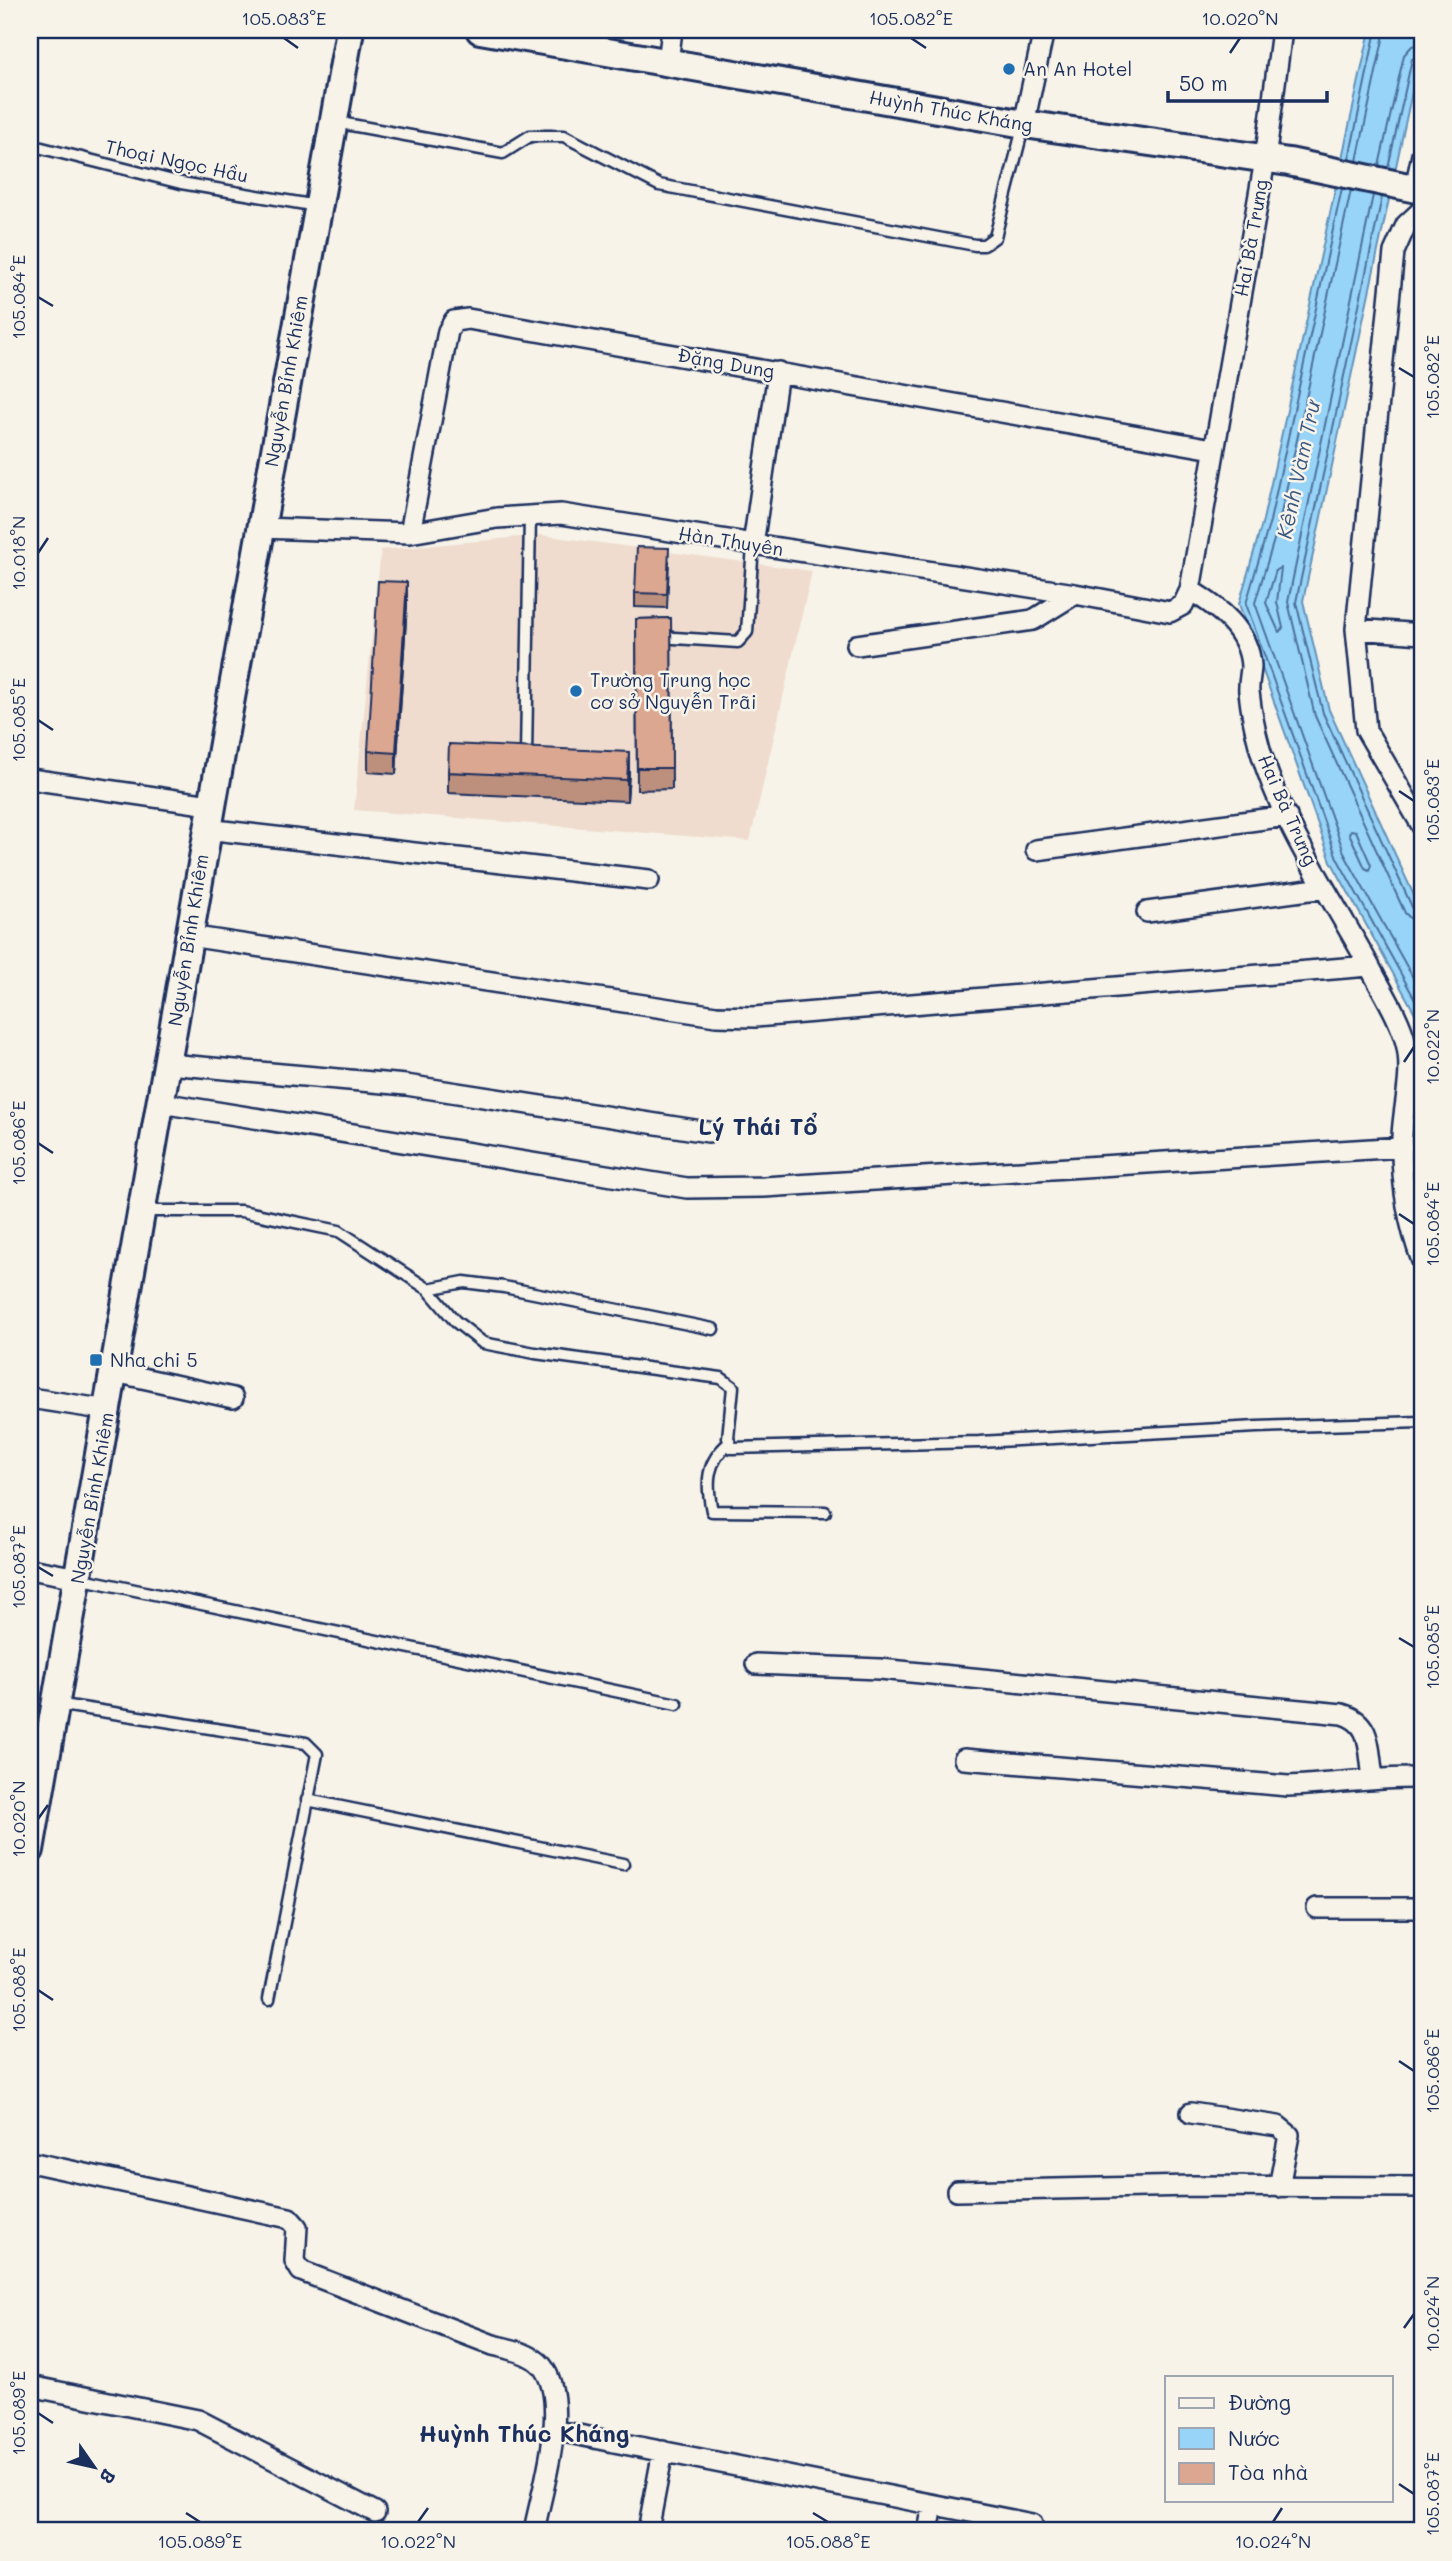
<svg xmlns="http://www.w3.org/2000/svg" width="1452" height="2561" viewBox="0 0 1452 2561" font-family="Mali,sans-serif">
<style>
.built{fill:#efdcce}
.water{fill:#97d4f8;stroke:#6592ba;stroke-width:2}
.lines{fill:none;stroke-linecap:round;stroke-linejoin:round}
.shore{stroke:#4d719c;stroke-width:2}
.lane-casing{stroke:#1b2f5e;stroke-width:15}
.street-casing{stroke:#1b2f5e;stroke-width:24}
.secondary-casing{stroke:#1b2f5e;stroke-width:32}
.lane{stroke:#f7f3e8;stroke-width:10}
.street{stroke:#f7f3e8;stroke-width:19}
.secondary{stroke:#f7f3e8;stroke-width:26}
.wall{fill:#bd907d;stroke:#1b2f5e;stroke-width:2}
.shaded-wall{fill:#9a7566;stroke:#1b2f5e;stroke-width:2}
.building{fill:#dca791;stroke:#1b2f5e;stroke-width:2}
.ticks{fill:none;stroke:#1b2f5e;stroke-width:2.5}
.poi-dot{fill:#1f6fb2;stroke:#f7f3e8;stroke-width:2.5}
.labels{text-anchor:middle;stroke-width:5;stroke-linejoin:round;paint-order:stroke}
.poi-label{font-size:19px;fill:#1b2f5e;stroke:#f7f3e8;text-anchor:start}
.street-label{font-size:19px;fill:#1b2f5e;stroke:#f7f3e8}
.water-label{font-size:21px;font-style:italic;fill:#3a5884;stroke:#f7f3e8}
.quarter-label{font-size:23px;font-weight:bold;fill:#1b2f5e;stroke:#f7f3e8}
.neatline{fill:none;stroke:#1b2f5e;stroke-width:2.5}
.ticks-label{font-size:18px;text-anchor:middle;fill:#1b2f5e}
</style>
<rect width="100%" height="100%" fill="#f7f3e8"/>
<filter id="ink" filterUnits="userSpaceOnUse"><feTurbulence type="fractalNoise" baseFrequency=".0143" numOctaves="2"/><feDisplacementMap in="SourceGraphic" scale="14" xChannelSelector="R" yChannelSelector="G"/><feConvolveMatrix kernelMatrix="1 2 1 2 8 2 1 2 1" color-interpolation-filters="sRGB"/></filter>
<g filter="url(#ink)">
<path class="built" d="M 541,535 L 812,571 L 750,841 L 354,810 L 381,550 Z"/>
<path class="water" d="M 1370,30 L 1422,30 L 1422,45 L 1303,601 L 1329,710 L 1422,913 L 1422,1026 L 1331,861 L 1239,604 L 1263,520 Z"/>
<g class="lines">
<path class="shore" d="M 1349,159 L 1376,30
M 1357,161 L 1385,30
M 1379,166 L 1404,55 L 1412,46 L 1422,44
M 1388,168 L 1412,59 L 1422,53
M 1342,188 L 1270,521 L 1246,604 L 1337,858 L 1422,1012
M 1351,190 L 1279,523 L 1255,603 L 1345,855 L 1422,994
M 1373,195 L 1288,602 L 1315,716 L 1405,913 L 1412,920 L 1422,923
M 1382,197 L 1296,602 L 1323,713 L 1413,909 L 1422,914
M 1281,568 L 1277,602 L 1283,628 L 1279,632 L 1266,603 L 1276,570 Z
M 1351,830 L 1356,831 L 1371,865 L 1369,870 L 1365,868 L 1349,833 Z"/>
<g class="lane-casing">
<path id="lane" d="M 335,122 L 503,153 L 530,136 L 564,136 L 659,185 L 975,245 L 984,245 L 995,237 L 1024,124
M 30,145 L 181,183 L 317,206
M 658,637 L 738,642 L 747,632 L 753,545
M 526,756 L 530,515
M 145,1211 L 241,1211 L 339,1231 L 428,1289 L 455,1321 L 483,1343 L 535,1353 L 721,1378 L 733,1387 L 728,1438 L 732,1448 L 979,1442 L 1257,1427 L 1422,1422
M 428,1289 L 464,1282 L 504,1287 L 713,1329
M 729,1443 C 706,1462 706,1483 712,1511 L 825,1512
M 78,1578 L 677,1704
M 56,1704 L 306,1743 L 317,1754 L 269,1999
M 307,1800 L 623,1864"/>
</g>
<g class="street-casing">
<path id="street" d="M 668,62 L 672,30
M 1024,124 L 1044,30
M 1415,188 L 1422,155
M 1422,210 L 1406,225 L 1394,252 L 1356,629 L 1366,730 L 1422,826
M 260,528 L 410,533 L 497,518 L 561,514 L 1075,594 L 1170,612 L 1183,605 L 1190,590 L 1265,160 L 1282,30
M 410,533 L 448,331 L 454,321 L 468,319 L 1213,449
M 753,545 L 778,372
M 1190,590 C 1218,607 1249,630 1251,666 C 1251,674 1248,683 1249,692 C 1251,710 1255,731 1260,749 C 1283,829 1333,898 1372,971 C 1384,994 1399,1017 1406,1043 C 1414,1074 1403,1106 1402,1137 C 1401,1181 1407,1221 1422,1261
M 1356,629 L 1422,634
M 857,645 L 1033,620 L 1075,594
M 30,779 L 210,805
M 206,829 L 649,880
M 1036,850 L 1287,816
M 1147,912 L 1324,888
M 189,936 L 716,1016 L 755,1017 L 1369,966
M 168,1064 L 406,1085 L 708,1132
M 161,1103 L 687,1188 L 764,1187 L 1403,1147
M 115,1372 L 233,1398
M 30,1398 L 108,1410
M 30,1569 L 78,1578
M 756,1664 L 880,1669 L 1342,1714 C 1373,1723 1368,1749 1373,1777
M 964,1759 L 1288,1786 C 1333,1784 1377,1777 1422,1778
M 1317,1908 L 1422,1908
M 1191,2113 L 1278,2126 L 1289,2135 L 1279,2187
M 30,2162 L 289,2218 L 297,2227 L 295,2261 L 301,2271 L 493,2345 C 509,2349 531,2353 542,2366 C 571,2402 542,2489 534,2531
M 957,2191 L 1193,2186 L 1422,2187
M 30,2386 L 198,2420 L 375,2512
M 553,2430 L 1032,2524
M 648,2531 L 663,2451
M 928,2531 L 933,2506"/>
</g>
<g class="secondary-casing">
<path id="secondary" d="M 480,30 L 1024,124 L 1289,162 L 1422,190
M 30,1850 C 138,1243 239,636 350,30"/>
</g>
<use href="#lane" class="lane"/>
<use href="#street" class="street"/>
<use href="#secondary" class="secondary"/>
</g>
<path class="wall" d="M 669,562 L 667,608 L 635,607 L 635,593 Z
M 407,604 L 396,774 L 368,772 L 368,751 Z
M 671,618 L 672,789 L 637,790 L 636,619 Z
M 448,772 L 629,773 L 627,801 L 448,793 Z"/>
<path class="shaded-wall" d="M 407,582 L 407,604 L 396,774 L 396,753 Z
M 629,752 L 629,773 L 627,801 L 627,780 Z"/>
<path class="building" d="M 637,547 L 669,548 L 667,594 L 635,593 Z
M 378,581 L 407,582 L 396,753 L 368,751 Z
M 671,618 L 672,768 L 637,768 L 636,619 Z
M 449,744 L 629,752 L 627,780 L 448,772 Z"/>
</g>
<path class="ticks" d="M 284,38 L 298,48M 911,38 L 926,48M 1230,53 L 1240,38M 38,297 L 53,306M 1399,368 L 1414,377M 38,553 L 48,538M 38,720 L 53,730M 1399,791 L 1414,801M 1404,1062 L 1414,1047M 38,1143 L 53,1153M 1399,1214 L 1414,1224M 38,1567 L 53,1576M 1399,1638 L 1414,1647M 38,1819 L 48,1805M 38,1990 L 53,2000M 1399,2061 L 1414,2071M 1404,2328 L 1414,2314M 38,2413 L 53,2423M 1399,2484 L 1414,2494M 186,2513 L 200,2522M 813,2513 L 828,2522M 418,2522 L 428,2508M 1273,2522 L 1282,2508"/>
<g class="poi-dot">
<circle cx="1009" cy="69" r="7"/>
<circle cx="576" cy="691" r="7"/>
<rect x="89" y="1353" width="14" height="14" rx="3.5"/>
</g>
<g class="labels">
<g class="poi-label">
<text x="1023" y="76">An An Hotel</text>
<text x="590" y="687">Trường Trung học<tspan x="590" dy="22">cơ sở Nguyễn Trãi</tspan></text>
<text x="110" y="1367">Nha chi 5</text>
</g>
<g class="street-label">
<text transform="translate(951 111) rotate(10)" y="7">Huỳnh Thúc Kháng</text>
<text transform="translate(177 161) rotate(12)" y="7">Thoại Ngọc Hầu</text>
<text transform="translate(1251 238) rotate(-80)" y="7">Hai Bà Trưng</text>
<text transform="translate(726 363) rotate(10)" y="7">Đặng Dung</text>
<text transform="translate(286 381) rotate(-80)" y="7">Nguyễn Bỉnh Khiêm</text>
<text transform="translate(731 541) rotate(9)" y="7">Hàn Thuyên</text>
<text transform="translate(1288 810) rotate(66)" y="7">Hai Bà Trưng</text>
<text transform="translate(188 940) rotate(-81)" y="7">Nguyễn Bỉnh Khiêm</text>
<text transform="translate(92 1498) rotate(-80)" y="7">Nguyễn Bỉnh Khiêm</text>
</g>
<g class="water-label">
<text transform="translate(1299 470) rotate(-78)" y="7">Kênh Vàm Trư</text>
</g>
<g class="quarter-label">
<text x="758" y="1135">Lý Thái Tổ</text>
<text x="524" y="2442">Huỳnh Thúc Kháng</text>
</g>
</g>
<rect width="1452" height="2561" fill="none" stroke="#f7f3e8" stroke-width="77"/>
<rect x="1165" y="2376" width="228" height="126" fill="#f7f3e8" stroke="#9fa5b1" stroke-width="2"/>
<rect x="1179" y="2398" width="35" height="10" fill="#f7f3e8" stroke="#9fa5b1" stroke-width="2"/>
<text x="1228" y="2410" font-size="21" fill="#1b2f5e">Đường</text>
<rect x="1179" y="2428" width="35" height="21" fill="#97d4f8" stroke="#9fa5b1" stroke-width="2"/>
<text x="1228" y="2446" font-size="21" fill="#1b2f5e">Nước</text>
<rect x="1179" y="2463" width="35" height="21" fill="#dca791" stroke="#9fa5b1" stroke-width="2"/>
<text x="1228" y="2480" font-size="21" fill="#1b2f5e">Tòa nhà</text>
<g transform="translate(94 2467) rotate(124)" stroke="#f7f3e8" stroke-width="5" paint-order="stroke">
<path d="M0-5L12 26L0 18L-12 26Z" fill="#1b2f5e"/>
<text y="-10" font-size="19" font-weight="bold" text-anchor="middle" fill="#1b2f5e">B</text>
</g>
<path d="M1168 91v10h159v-10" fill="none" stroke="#1b2f5e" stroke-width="3.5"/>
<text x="1179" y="91" font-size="21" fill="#1b2f5e" stroke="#f7f3e8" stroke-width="5" paint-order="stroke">50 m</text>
<rect x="38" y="38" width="1376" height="2484" class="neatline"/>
<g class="ticks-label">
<text x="284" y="25">105.083°E</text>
<text x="911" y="25">105.082°E</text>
<text x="1240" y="25">10.020°N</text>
<text transform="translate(19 297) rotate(-90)" y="6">105.084°E</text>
<text transform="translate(1433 377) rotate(-90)" y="6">105.082°E</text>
<text transform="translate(19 553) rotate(-90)" y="6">10.018°N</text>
<text transform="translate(19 720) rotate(-90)" y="6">105.085°E</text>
<text transform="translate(1433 801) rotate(-90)" y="6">105.083°E</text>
<text transform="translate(1433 1047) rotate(-90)" y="6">10.022°N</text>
<text transform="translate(19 1143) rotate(-90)" y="6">105.086°E</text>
<text transform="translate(1433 1224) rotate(-90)" y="6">105.084°E</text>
<text transform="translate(19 1567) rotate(-90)" y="6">105.087°E</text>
<text transform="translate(1433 1647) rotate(-90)" y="6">105.085°E</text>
<text transform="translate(19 1819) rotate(-90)" y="6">10.020°N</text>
<text transform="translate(19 1990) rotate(-90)" y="6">105.088°E</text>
<text transform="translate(1433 2071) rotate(-90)" y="6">105.086°E</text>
<text transform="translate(1433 2314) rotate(-90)" y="6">10.024°N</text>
<text transform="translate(19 2413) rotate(-90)" y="6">105.089°E</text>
<text transform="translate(1433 2494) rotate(-90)" y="6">105.087°E</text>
<text x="200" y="2548">105.089°E</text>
<text x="418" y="2548">10.022°N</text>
<text x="828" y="2548">105.088°E</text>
<text x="1273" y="2548">10.024°N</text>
</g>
</svg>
